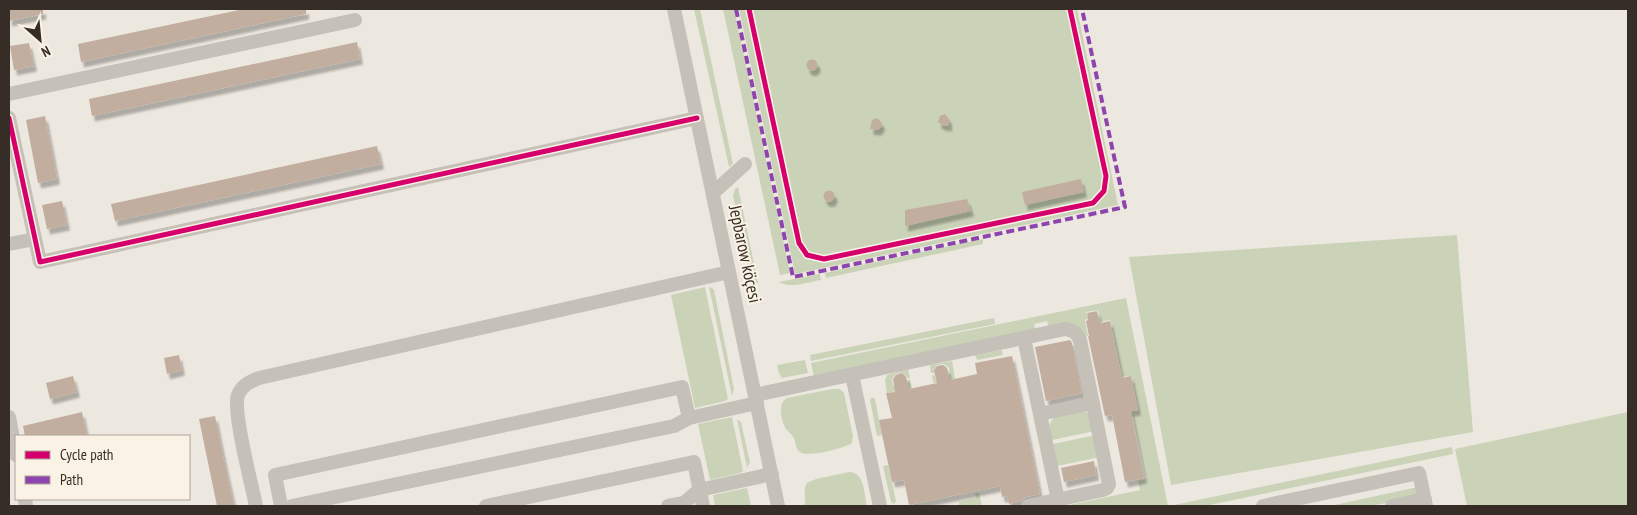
<svg xmlns="http://www.w3.org/2000/svg" width="1637" height="515" viewBox="0 0 1637 515" font-family="'PT Sans Narrow',sans-serif">
<style>
.green{fill:#cad3b8}
.building{fill:#c2ae9f;filter:url(#shadow)}
.lines{fill:none;stroke-linecap:round;stroke-linejoin:round}
.minor{stroke:#c5c0b8;stroke-width:14}
.quiet{stroke:#8e44ad;stroke-width:4;stroke-dasharray:8 4;stroke-linecap:butt}
.cycleway-casing{stroke:#faf3e5;stroke-width:8}
.cycleway{stroke:#d6006c;stroke-width:5}
.labels{text-anchor:middle;stroke-width:4;stroke-linejoin:round;paint-order:stroke}
.street-label{font-size:18px;fill:#362d26;stroke:#faf3e5}
</style>
<defs>
<filter id="shadow"><feDropShadow dx="3" dy="5.5" stdDeviation="1" flood-color="#0004"/></filter>
</defs>
<rect width="100%" height="100%" fill="#ede8df"/>
<path class="green" d="M 694,9 L 700,9 L 733,164 L 729,167 Z
M 723,9 L 734,9 L 790,273 L 780,275 Z
M 739,9 L 1077,9 L 1118,205 L 795,274 Z
M 738,187 L 758,283 L 753,284 L 733,196 L 735,189 Z
M 1457,235 L 1473,432 L 1171,485 L 1129,257 Z
M 983,239 L 983,244 L 826,278 L 825,273 Z
M 820,274 L 821,280 C 808,282 791,289 779,282 Z
M 705,287 L 728,399 L 725,401 L 695,408 L 671,295 Z
M 709,287 L 712,288 L 714,290 L 734,389 L 732,396 Z
M 1126,298 L 1168,506 L 1065,506 L 1140,490 L 1138,481 L 1146,479 L 1133,417 L 1125,418 L 1124,413 L 1138,410 L 1131,376 L 1122,377 L 1110,320 L 1100,322 L 1098,310 L 1086,312 L 1088,319 L 1085,320 L 1088,336 L 1086,336 L 1080,329 L 1049,328 L 1047,321 L 1034,324 L 1036,331 L 814,376 L 811,363 Z
M 994,318 L 995,324 L 811,361 L 810,355 Z
M 1002,350 L 1003,355 L 977,360 L 975,355 Z
M 805,360 L 808,373 L 782,378 L 779,373 L 777,365 Z
M 952,361 L 955,379 L 933,383 L 932,375 L 934,375 L 935,377 L 940,381 L 946,379 L 950,374 L 949,368 L 943,364 L 937,365 L 934,373 L 931,373 L 930,365 Z
M 908,369 L 910,378 L 908,378 L 902,373 L 896,374 L 892,379 L 893,385 L 899,389 L 905,388 L 908,382 L 908,380 L 910,380 L 912,388 L 887,393 L 885,380 L 887,375 Z
M 832,389 L 840,389 L 844,393 L 853,436 L 852,443 C 846,448 806,458 800,452 C 795,449 796,443 794,438 C 792,434 789,433 786,429 C 781,421 777,403 787,398 Z
M 872,397 L 875,399 L 882,435 L 877,436 L 870,400 Z
M 1081,411 L 1088,413 L 1095,431 L 1052,440 C 1050,432 1047,424 1054,418 Z
M 1628,412 L 1628,506 L 1467,506 L 1455,449 Z
M 732,417 L 743,471 L 740,473 L 710,480 L 698,424 Z
M 737,419 L 741,422 L 750,462 L 747,468 Z
M 1096,435 L 1100,457 L 1057,466 L 1053,444 Z
M 1452,447 L 1453,454 L 1205,506 L 1169,506 Z
M 888,465 L 896,501 L 894,504 L 891,502 L 883,466 Z
M 849,472 C 865,472 864,494 867,506 L 804,506 C 807,498 802,491 807,483 L 816,479 Z
M 747,488 L 751,506 L 715,506 L 713,495 Z
M 1413,488 L 1416,488 L 1418,493 L 1415,497 L 1371,506 L 1330,506 Z
M 975,493 L 979,493 L 982,506 L 959,506 L 959,502 L 976,498 Z"/>
<path class="building" d="M 9,9 L 43,9 L 43,14 L 9,21 Z
M 244,9 L 306,9 L 306,14 L 81,62 L 78,44 Z
M 357,42 L 360,59 L 92,116 L 89,99 Z
M 29,43 L 34,66 L 14,70 L 10,46 Z
M806.5 65a5.5 5.5 0 1 1 11 0a5.5 5.5 0 1 1-11 0Z
M 945,114 L 949,119 L 949,126 L 942,125 L 938,122 L 940,116 Z
M 45,116 L 57,179 L 38,183 L 26,120 Z
M 877,118 L 882,123 L 881,127 L 878,130 L 870,129 L 872,120 Z
M 377,146 L 381,164 L 115,221 L 111,204 Z
M 1081,179 L 1084,192 L 1025,205 L 1022,192 Z
M823.5 196a5.5 5.5 0 1 1 11 0a5.5 5.5 0 1 1-11 0Z
M 967,199 L 971,211 L 905,226 L 905,210 Z
M 62,201 L 67,225 L 47,229 L 42,205 Z
M 1097,311 L 1100,323 L 1110,321 L 1122,378 L 1131,376 L 1138,410 L 1131,411 L 1144,478 L 1125,482 L 1112,415 L 1105,416 L 1088,336 L 1089,336 L 1086,321 L 1088,320 L 1087,313 Z
M 1070,340 L 1072,343 L 1082,393 L 1046,401 L 1035,347 Z
M 179,355 L 182,370 L 167,374 L 164,358 Z
M 1012,356 L 1040,494 L 1026,497 L 1021,501 L 1009,504 L 1007,496 L 1002,497 L 1000,486 L 909,505 L 904,480 L 892,482 L 879,420 L 892,418 L 886,393 L 895,392 L 893,379 L 896,375 L 902,373 L 906,377 L 909,389 L 937,383 L 934,371 L 937,366 L 943,365 L 947,368 L 950,380 L 977,374 L 975,363 Z
M 73,376 L 77,392 L 50,399 L 46,383 Z
M 82,412 L 87,436 L 25,436 L 23,426 Z
M 215,416 L 223,456 L 234,506 L 217,506 L 199,419 Z
M 1094,461 L 1096,475 L 1064,482 L 1061,468 Z"/>
<g class="lines">
<path class="minor" d="M 674,9 L 778,506
M 9,94 L 355,20
M 9,118 L 40,262 L 697,118
M 713,193 L 745,164
M 9,244 L 35,239
M 1024,338 L 1058,500
M 852,375 L 880,506
M 755,395 L 1065,329 C 1073,330 1076,332 1080,340 L 1109,484 L 1107,488 L 1103,490 L 1028,506
M 1040,414 L 1093,403
M 9,417 L 16,455
M 25,499 L 26,506
M 256,506 C 252,485 232,411 238,395 C 242,385 250,382 259,378 L 729,272
M 281,506 L 275,475 L 682,387 L 689,418
M 292,506 L 674,426 L 689,418 L 757,403
M 486,506 L 694,462 L 703,506
M 668,506 L 684,503 L 699,490 L 772,474
M 1263,506 L 1419,473 L 1426,506
M 1392,506 L 1425,499"/>
<path class="quiet" d="M 736,9 L 793,277 L 1125,207 L 1082,9"/>
<g class="cycleway-casing">
<path id="cycleway" d="M 749,9 L 799,243 L 807,255 L 824,259 L 1093,203 L 1104,191 L 1106,176 L 1070,9
M 9,118 L 40,262 L 697,118"/>
</g>
<use href="#cycleway" class="cycleway"/>
</g>
<g class="labels">
<g class="street-label">
<text transform="translate(745 254) rotate(78)" y="6">Jepbarow köçesi</text>
</g>
</g>
<rect width="1637" height="515" fill="none" stroke="#362d26" stroke-width="20"/>
<rect x="15" y="435" width="175" height="65" fill="#faf3e5" stroke="#aca499"/>
<rect x="25" y="451" width="25" height="8" fill="#d6006c" stroke="#aca499"/>
<text x="60" y="460" font-size="15" fill="#362d26">Cycle path</text>
<rect x="25" y="476" width="25" height="8" fill="#8e44ad" stroke="#aca499"/>
<text x="60" y="485" font-size="15" fill="#362d26">Path</text>
<g transform="translate(40 40) rotate(153)" stroke="#faf3e5" stroke-width="4" paint-order="stroke">
<path d="M0-4L9 19L0 12L-9 19Z" fill="#362d26"/>
<text y="-8" font-size="14" font-weight="bold" text-anchor="middle" fill="#362d26">N</text>
</g>
</svg>
